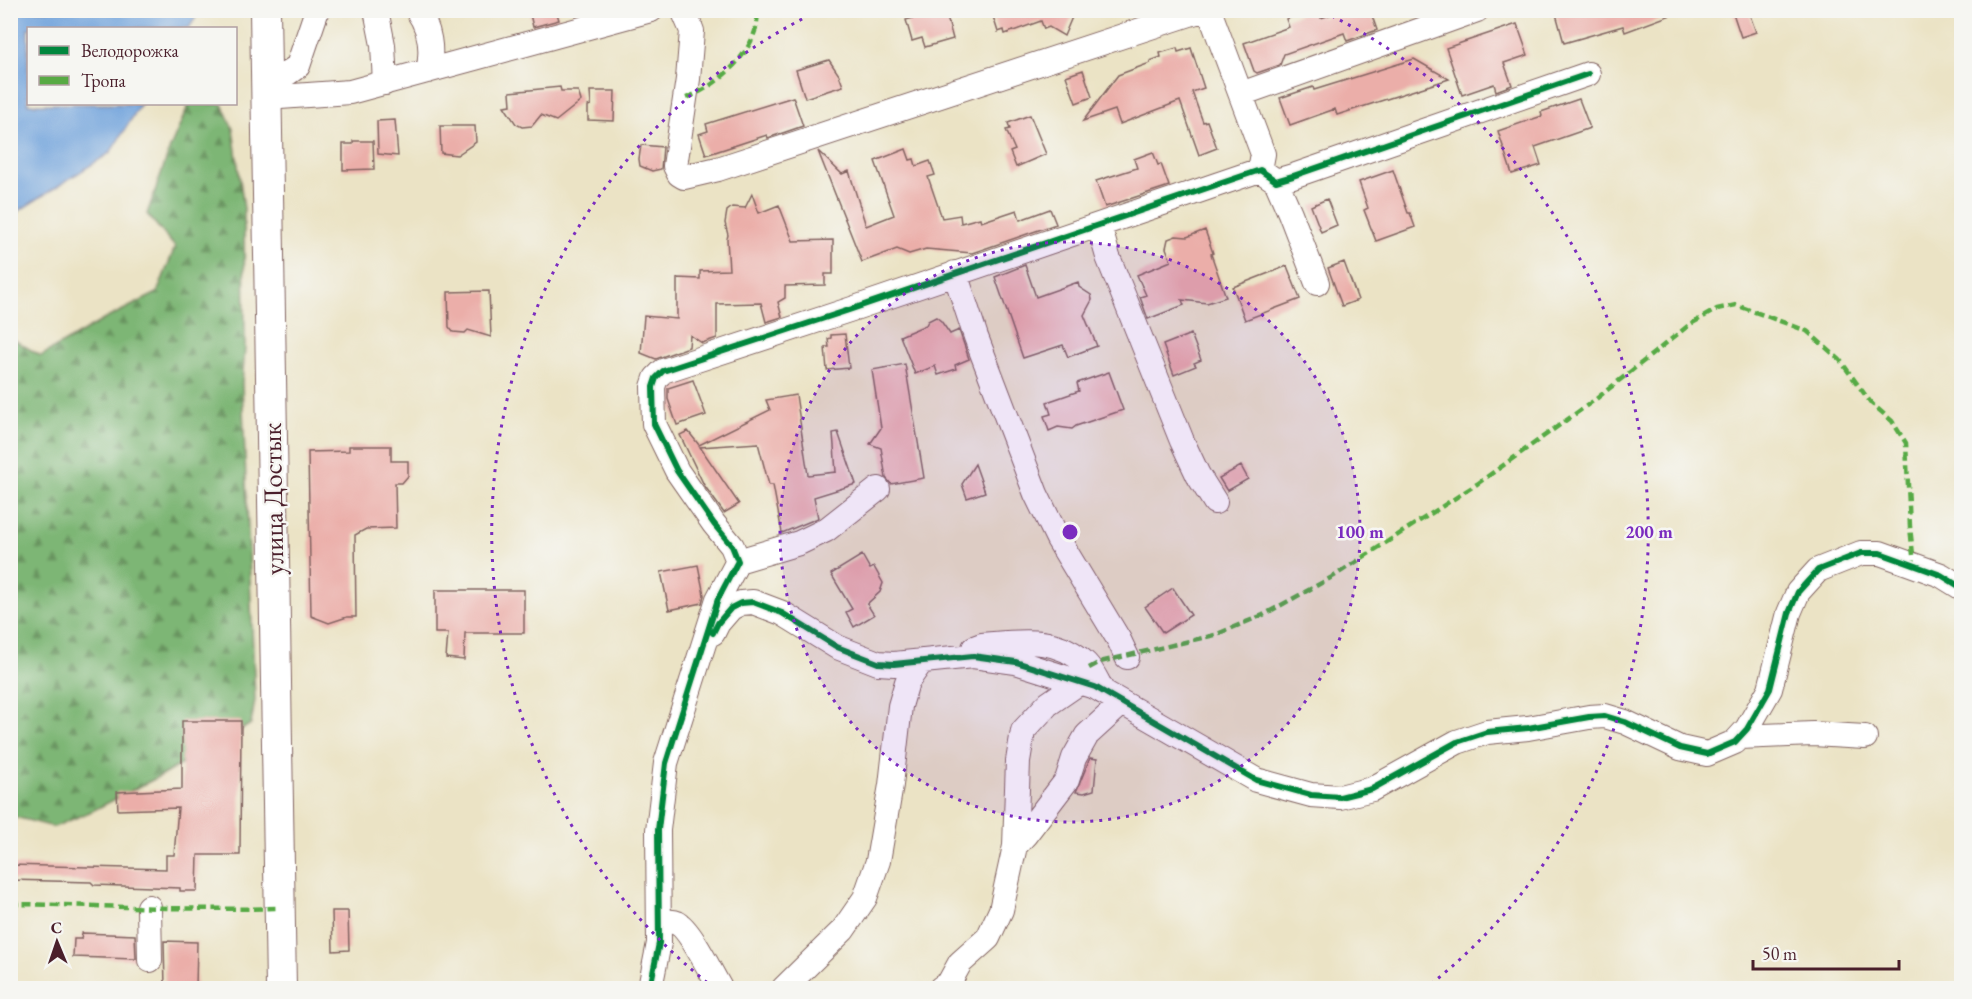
<svg xmlns="http://www.w3.org/2000/svg" width="1972" height="999" viewBox="0 0 1972 999" font-family="'EB Garamond',serif">
<style>
.forest{fill:url(#forest-firs);stroke:#646a50;stroke-width:1.5}
.water{fill:#71a3dc;stroke:#5e6184;stroke-width:1.5}
.building{fill:#ebaea9}
.lines{fill:none;stroke-linecap:round;stroke-linejoin:round}
.minor-casing{stroke:#826461;stroke-width:26}
.major-casing{stroke:#826461;stroke-width:32}
.minor{stroke:#fff;stroke-width:24}
.major{stroke:#fff;stroke-width:30}
.quiet{stroke:#57aa44;stroke-width:4.5;stroke-dasharray:9 4.5;stroke-linecap:butt}
.cycleway-casing{stroke:#f6f6f2;stroke-width:10}
.cycleway{stroke:#00873e;stroke-width:6}
.ring{fill:none;stroke:#7b2cbf;stroke-width:3;stroke-dasharray:3 6}
.labels{text-anchor:middle;stroke-width:5;stroke-linejoin:round;paint-order:stroke}
.street-label{font-size:27px;fill:#4a1f2b;stroke:#f6f6f2}
.centre{fill:#7b2cbf;stroke:#f6f6f2;stroke-width:3}
.ring-label{font-size:18px;text-anchor:middle;font-weight:bold;fill:#7b2cbf;stroke:#f6f6f2;stroke-width:5;stroke-linejoin:round;paint-order:stroke}
</style>
<defs>
<pattern id="forest-firs" width="22" height="20" patternUnits="userSpaceOnUse" patternTransform="scale(1.5)"><rect width="22" height="20" fill="#7db674"/><path d="M5 1l3.5 6h-7zM16 11l3.5 6h-7z" fill="#68935f"/></pattern>
</defs>
<rect width="100%" height="100%" fill="#f6f6f2"/>
<filter id="ink" filterUnits="userSpaceOnUse"><feTurbulence type="fractalNoise" baseFrequency=".0167" numOctaves="2"/><feDisplacementMap in="SourceGraphic" scale="12" xChannelSelector="R" yChannelSelector="G"/><feConvolveMatrix kernelMatrix="1 2 1 2 8 2 1 2 1" color-interpolation-filters="sRGB"/></filter>
<filter id="wash" filterUnits="userSpaceOnUse"><feTurbulence type="fractalNoise" baseFrequency=".008" numOctaves="4" result="noise"/><feDisplacementMap in="SourceGraphic" scale="24" xChannelSelector="R" yChannelSelector="G"/><feGaussianBlur stdDeviation="1.35" result="paint"/><feColorMatrix in="noise" values="0 0 0 0 0 0 0 0 0 0 0 0 0 0 0 0 0 1.4 0 .05"/><feComposite in="paint" operator="in"/></filter>
<g filter="url(#wash)">
<rect width="100%" height="100%" fill="#ebe3c5"/>
<path class="forest" d="M 189,104 L 222,104 L 233,129 L 244,209 L 245,348 L 242,383 L 255,700 L 251,724 L 166,773 L 92,811 L 54,827 L 11,816 L 11,338 L 41,356 L 105,319 L 157,293 L 175,247 L 147,214 L 170,148 Z"/>
<path class="water" d="M 11,10 L 200,11 L 189,28 L 28,28 L 28,104 L 141,104 L 110,153 L 11,216 Z"/>
<g id="blocks">
<path class="building" d="M 529,10 L 556,10 L 559,20 L 533,27 Z
M 941,10 L 945,10 L 953,39 L 925,47 L 922,38 L 912,41 L 906,20 Z
M 991,10 L 1075,10 L 1064,36 L 1049,27 L 1044,29 L 1041,21 L 1005,34 L 1004,30 L 998,32 Z
M 1311,10 L 1319,10 L 1321,18 L 1344,10 L 1370,10 L 1377,30 L 1347,41 L 1344,33 L 1284,54 L 1280,65 L 1257,73 L 1254,71 L 1244,43 L 1289,27 L 1286,19 Z
M 1555,10 L 1679,10 L 1679,12 L 1625,32 L 1623,26 L 1564,43 Z
M 1732,10 L 1748,10 L 1756,32 L 1741,37 Z
M 1517,24 L 1528,55 L 1504,63 L 1512,85 L 1496,91 L 1494,84 L 1462,95 L 1446,48 Z
M 1177,48 L 1178,52 L 1191,48 L 1204,88 L 1192,92 L 1203,122 L 1207,121 L 1217,148 L 1199,155 L 1180,101 L 1120,124 L 1115,110 L 1083,121 L 1118,75 L 1150,63 L 1150,61 L 1161,57 L 1160,53 Z
M 1414,59 L 1449,79 L 1337,115 L 1335,109 L 1290,125 L 1280,98 L 1313,87 L 1314,90 Z
M 829,60 L 839,75 L 843,86 L 805,98 L 796,70 Z
M 1083,70 L 1092,97 L 1076,103 L 1066,76 Z
M 560,87 L 561,91 L 578,91 L 581,101 L 556,121 L 541,115 L 532,126 L 522,127 L 516,124 L 504,106 L 511,105 L 510,92 Z
M 590,91 L 615,91 L 614,121 L 588,120 L 588,106 L 591,105 Z
M 793,97 L 803,126 L 768,138 L 767,135 L 706,155 L 699,134 L 708,131 L 706,124 Z
M 1579,99 L 1590,128 L 1535,147 L 1541,165 L 1512,174 L 1498,131 L 1542,116 L 1541,112 Z
M 1030,115 L 1046,154 L 1016,167 L 1010,152 L 1015,150 L 1006,130 L 1010,129 L 1008,123 Z
M 395,120 L 398,156 L 378,154 L 377,121 Z
M 440,126 L 475,126 L 476,142 L 457,155 L 441,153 Z
M 353,141 L 373,141 L 374,169 L 343,170 L 343,144 L 353,144 Z
M 641,145 L 663,147 L 661,169 L 652,171 L 640,166 L 639,159 Z
M 906,149 L 910,160 L 914,159 L 916,166 L 930,161 L 935,175 L 928,177 L 942,218 L 960,215 L 961,223 L 980,218 L 981,222 L 1017,210 L 1020,220 L 1050,209 L 1056,224 L 972,253 L 926,249 L 909,254 L 897,249 L 862,262 L 818,151 L 842,174 L 849,171 L 866,226 L 894,215 L 875,161 Z
M 1153,152 L 1158,165 L 1161,164 L 1169,186 L 1105,207 L 1096,181 L 1137,168 L 1134,159 Z
M 1393,170 L 1408,213 L 1410,213 L 1415,227 L 1376,241 L 1364,210 L 1368,208 L 1359,182 Z
M 752,194 L 759,213 L 779,205 L 793,241 L 833,240 L 833,274 L 825,274 L 825,285 L 785,286 L 785,298 L 778,302 L 782,317 L 766,322 L 761,303 L 717,304 L 717,338 L 702,343 L 690,335 L 689,347 L 656,359 L 641,353 L 644,316 L 677,319 L 677,278 L 700,279 L 700,271 L 729,270 L 727,239 L 728,235 L 725,223 L 727,211 L 732,207 L 745,208 Z
M 1327,199 L 1337,225 L 1321,232 L 1311,206 Z
M 1205,230 L 1213,253 L 1211,254 L 1226,297 L 1207,303 L 1182,300 L 1184,305 L 1148,319 L 1140,297 L 1146,295 L 1137,275 L 1171,261 L 1166,248 L 1168,239 L 1176,236 L 1187,237 Z
M 1344,262 L 1358,300 L 1342,306 L 1328,268 Z
M 1025,265 L 1036,297 L 1078,282 L 1079,287 L 1091,295 L 1092,300 L 1084,315 L 1097,346 L 1068,357 L 1063,345 L 1023,358 L 995,277 Z
M 1287,266 L 1300,299 L 1245,320 L 1233,287 Z
M 489,291 L 491,337 L 468,330 L 465,333 L 453,332 L 449,327 L 448,292 Z
M 936,317 L 941,321 L 950,334 L 959,330 L 969,359 L 955,365 L 956,369 L 938,375 L 935,366 L 915,374 L 900,336 L 926,325 L 928,321 Z
M 845,334 L 849,368 L 827,370 L 825,347 L 829,347 L 828,339 L 831,338 L 831,335 Z
M 1191,334 L 1201,360 L 1194,363 L 1196,366 L 1174,375 L 1163,345 Z
M 905,364 L 924,478 L 891,484 L 886,478 L 881,448 L 870,444 L 881,428 L 872,370 Z
M 1109,372 L 1123,410 L 1076,426 L 1072,429 L 1058,427 L 1049,431 L 1044,416 L 1051,414 L 1047,402 L 1079,391 L 1077,383 Z
M 693,380 L 706,415 L 677,425 L 668,399 L 668,388 Z
M 796,395 L 808,475 L 836,472 L 833,433 L 838,432 L 856,484 L 814,497 L 818,518 L 782,533 L 773,485 L 769,485 L 758,443 L 700,447 L 739,504 L 724,513 L 704,485 L 680,435 L 688,431 L 699,445 L 770,410 L 766,400 Z
M 349,446 L 391,446 L 391,461 L 408,461 L 408,476 L 402,483 L 395,483 L 396,528 L 366,529 L 355,535 L 356,617 L 347,617 L 329,623 L 311,616 L 308,452 L 349,451 Z
M 975,464 L 985,492 L 967,498 L 962,484 Z
M 1241,466 L 1248,479 L 1227,491 L 1219,478 Z
M 862,555 L 870,569 L 874,567 L 883,583 L 880,592 L 867,604 L 874,615 L 854,627 L 846,612 L 852,609 L 831,574 Z
M 698,565 L 704,595 L 702,603 L 669,610 L 661,572 Z
M 1173,588 L 1191,615 L 1163,633 L 1145,607 Z
M 435,590 L 524,590 L 524,633 L 465,633 L 464,660 L 446,658 L 448,633 L 435,633 Z
M 182,721 L 241,721 L 240,855 L 198,855 L 197,891 L 180,891 L 180,888 L 94,885 L 91,882 L 10,880 L 10,865 L 166,869 L 166,855 L 174,855 L 178,808 L 118,810 L 117,792 L 182,789 Z
M 1090,758 L 1097,759 L 1094,790 L 1084,793 L 1076,792 Z
M 332,911 L 348,911 L 349,950 L 333,951 Z
M 82,933 L 135,935 L 136,959 L 73,957 L 74,939 L 81,939 Z
M 164,941 L 197,942 L 196,988 L 165,988 Z"/>
</g>
</g>
<g filter="url(#ink)">
<use href="#blocks" fill-opacity="0" stroke="#826461" stroke-width="1.5"/>
<g class="lines">
<g class="minor-casing">
<path id="minor" d="M 376,10 L 383,45 L 385,83
M 417,10 C 430,28 433,50 428,71
M 683,10 L 692,31 L 688,79 L 675,166 L 679,174 L 684,177 L 718,169 L 1202,10
M 1209,10 L 1263,154 L 1260,170
M 266,82 L 288,73 L 298,66 L 317,10
M 1241,94 L 1477,10
M 266,98 L 350,92 L 651,10
M 1276,181 L 1290,213 L 1317,283
M 1099,225 L 1108,257 L 1182,441 L 1198,475 L 1215,502
M 955,273 L 976,337 L 1036,494 L 1058,539 L 1119,640 L 1127,657
M 738,561 L 799,543 L 826,530 L 878,489
M 713,633 L 718,623 L 731,608 L 741,603 L 753,602 L 782,613 L 837,647 L 878,663 L 894,664 L 973,656 L 1016,662 L 1095,687 L 1256,780 L 1311,795 L 1340,797 L 1372,789 L 1457,742 L 1487,732 L 1528,728 L 1589,717 L 1605,716 L 1625,722 L 1680,748 L 1707,754 L 1735,742 L 1747,729 L 1770,689 L 1789,613 L 1798,592 L 1818,570 L 1861,553 L 1880,553 L 1941,575 L 1962,588
M 974,648 L 982,645 C 1020,642 1056,635 1086,664 C 1093,671 1098,683 1103,692
M 1740,737 L 1813,734 L 1865,737
M 1015,846 L 1025,835 L 1067,780 L 1074,758 L 1087,735 L 1122,703
M 149,907 L 150,960
M 659,926 C 665,923 671,920 677,923 C 690,929 712,975 720,988
M 650,988 L 659,943 L 658,830 L 666,763 L 718,599 L 738,561 L 732,546 L 714,524 L 677,471 L 654,424 L 653,387 L 656,378 L 663,371 L 849,310 L 1260,170 L 1276,181 L 1293,176 L 1588,74
M 784,988 L 843,930 L 865,898 L 878,861 L 891,785 L 900,706 L 907,682 L 922,661
M 941,988 L 949,983 L 960,963 L 988,938 L 1001,910 L 1015,846 L 1018,761 L 1023,731 L 1048,704 L 1080,682"/>
</g>
<g class="major-casing">
<path id="major" d="M 265,10 L 281,988"/>
</g>
<use href="#minor" class="minor"/>
<use href="#major" class="major"/>
<path class="quiet" d="M 686,98 C 717,87 762,48 757,10
M 1089,668 L 1100,662 L 1215,635 L 1263,615 L 1334,576 L 1477,484 L 1596,399 L 1689,325 L 1717,309 L 1736,305 L 1807,331 L 1840,360 L 1871,403 L 1892,421 L 1906,443 L 1910,527 L 1914,564
M 10,904 C 100,905 190,911 279,908"/>
<g class="cycleway-casing">
<path id="cycleway" d="M 713,633 L 718,623 L 731,608 L 741,603 L 753,602 L 782,613 L 837,647 L 878,663 L 894,664 L 973,656 L 1016,662 L 1095,687 L 1256,780 L 1311,795 L 1340,797 L 1372,789 L 1457,742 L 1487,732 L 1528,728 L 1589,717 L 1605,716 L 1625,722 L 1680,748 L 1707,754 L 1735,742 L 1747,729 L 1770,689 L 1789,613 L 1798,592 L 1818,570 L 1861,553 L 1880,553 L 1941,575 L 1962,588
M 650,988 L 659,943 L 658,830 L 666,763 L 718,599 L 738,561 L 732,546 L 714,524 L 677,471 L 654,424 L 653,387 L 656,378 L 663,371 L 849,310 L 1260,170 L 1276,181 L 1293,176 L 1588,74"/>
</g>
<use href="#cycleway" class="cycleway"/>
</g>
</g>
<circle cx="1070" cy="532" r="290" fill="#7b2cbf" fill-opacity=".12"/>
<g class="ring">
<circle cx="1070" cy="532" r="290"/>
<path d="M714 988A579 579 0 0 1 816 12M1324 12A579 579 0 0 1 1426 988"/>
</g>
<g class="labels">
<g class="street-label">
<text transform="translate(273 499) rotate(-91)" y="9">улица Достык</text>
</g>
</g>
<circle cx="1070" cy="532" r="9" class="centre"/>
<g class="ring-label">
<text x="1360" y="538">100 m</text>
<text x="1649" y="538">200 m</text>
</g>
<rect width="1972" height="999" fill="none" stroke="#f6f6f2" stroke-width="36"/>
<rect x="27" y="27" width="210" height="78" fill="#f6f6f2" stroke="#b1a0a2" stroke-width="1.5"/>
<rect x="39" y="46" width="30" height="9" fill="#00873e" stroke="#b1a0a2" stroke-width="1.5"/>
<text x="81" y="57" font-size="18" fill="#4a1f2b">Велодорожка</text>
<rect x="39" y="76" width="30" height="9" fill="#57aa44" stroke="#b1a0a2" stroke-width="1.5"/>
<text x="81" y="87" font-size="18" fill="#4a1f2b">Тропа</text>
<g transform="translate(57 942) rotate(358)" stroke="#f6f6f2" stroke-width="4.5" paint-order="stroke">
<path d="M0-4.5L10 22L0 15L-10 22Z" fill="#4a1f2b"/>
<text y="-9" font-size="16" font-weight="bold" text-anchor="middle" fill="#4a1f2b">С</text>
</g>
<path d="M1753 960v9h146v-9" fill="none" stroke="#4a1f2b" stroke-width="3"/>
<text x="1762" y="960" font-size="18" fill="#4a1f2b" stroke="#f6f6f2" stroke-width="4.5" paint-order="stroke">50 m</text>
</svg>
